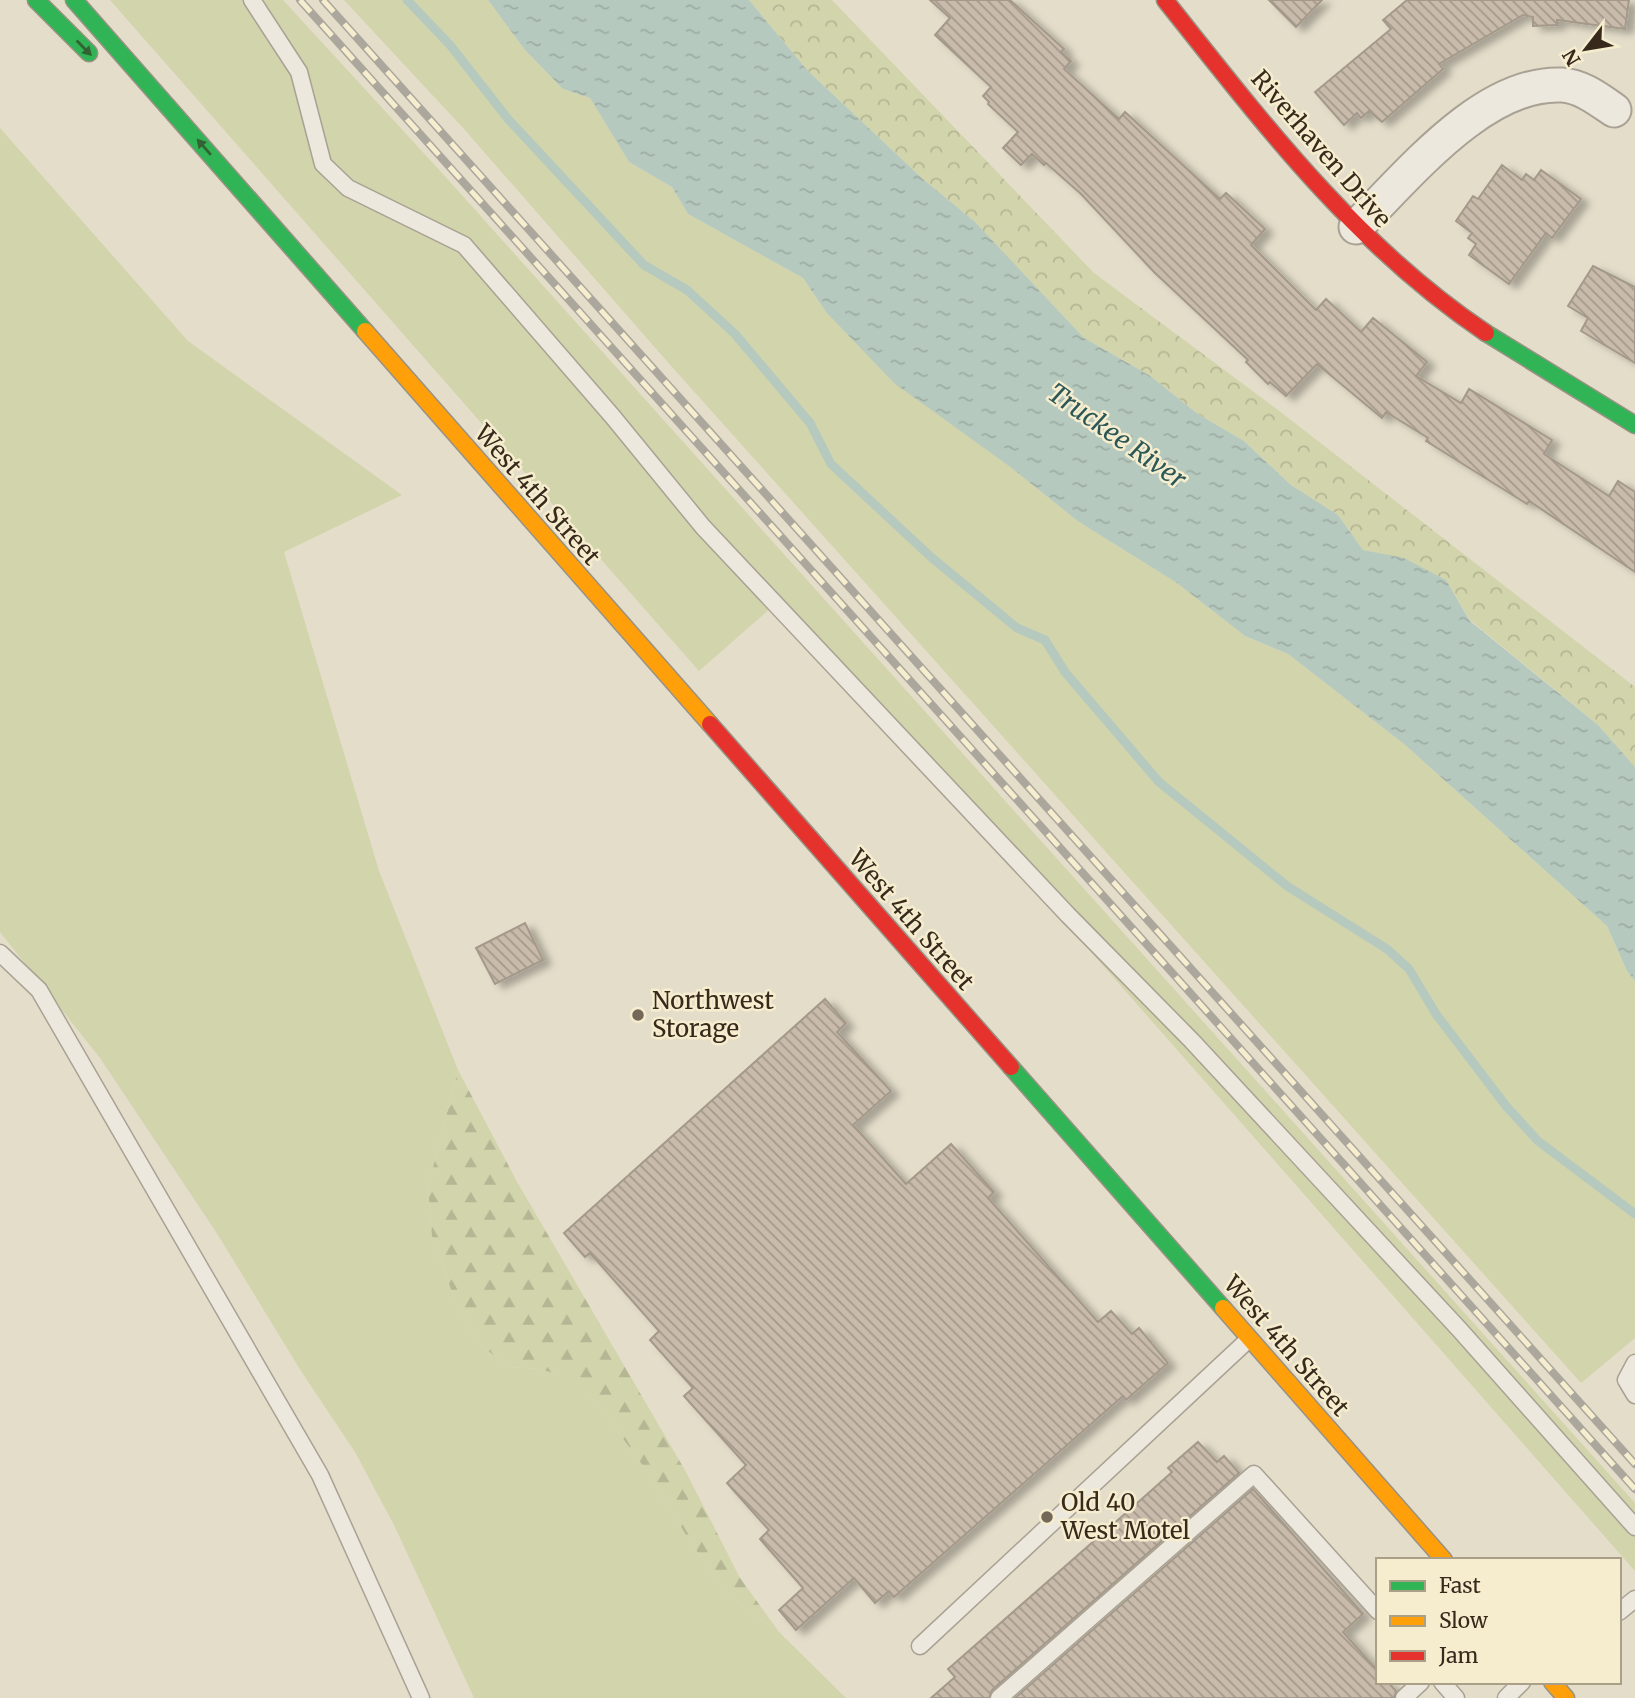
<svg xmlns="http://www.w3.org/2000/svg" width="1635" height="1698" viewBox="0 0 1635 1698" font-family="Merriweather,serif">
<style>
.green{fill:#d2d4ac}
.forest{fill:url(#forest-firs)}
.park{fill:url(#park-crowns)}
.water{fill:url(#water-ripples)}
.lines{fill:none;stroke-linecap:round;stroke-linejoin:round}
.stream{stroke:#b6c9be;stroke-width:9}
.building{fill:url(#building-back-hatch);stroke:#a4998a;stroke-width:2;filter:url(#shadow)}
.lane-casing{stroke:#a9a294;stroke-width:19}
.street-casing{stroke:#a9a294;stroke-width:37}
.fast-casing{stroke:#989184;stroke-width:19}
.slow-casing{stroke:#989184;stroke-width:19}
.jam-casing{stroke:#989184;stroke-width:19}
.lane{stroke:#ece8dd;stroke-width:16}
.street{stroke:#ece8dd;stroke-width:33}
.fast{stroke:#30b455;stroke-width:16}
.slow{stroke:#ff9f0a;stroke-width:16}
.jam{stroke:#e5322d;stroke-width:16}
.rail-casing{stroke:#aba79d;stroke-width:8}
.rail{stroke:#f6edcf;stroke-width:5;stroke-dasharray:16;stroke-linecap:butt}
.oneway{fill:#346133}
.poi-dot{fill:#746959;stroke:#f6edcf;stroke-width:2.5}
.labels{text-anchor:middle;stroke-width:5;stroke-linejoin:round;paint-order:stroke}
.street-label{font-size:24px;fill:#372a1c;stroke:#f6edcf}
.poi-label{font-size:24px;fill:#372a1c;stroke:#f6edcf;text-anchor:start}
.water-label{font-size:26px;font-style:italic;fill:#2b5857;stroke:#f6edcf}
</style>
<defs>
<pattern id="forest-firs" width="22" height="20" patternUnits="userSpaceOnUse" patternTransform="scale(1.75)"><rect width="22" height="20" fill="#d2d4ac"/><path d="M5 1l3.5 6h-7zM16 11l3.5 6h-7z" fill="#b5b693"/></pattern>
<pattern id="park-crowns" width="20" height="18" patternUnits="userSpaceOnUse" patternTransform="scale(1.75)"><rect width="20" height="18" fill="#d2d4ac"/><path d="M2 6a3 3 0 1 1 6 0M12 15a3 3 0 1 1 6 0" fill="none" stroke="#b5b693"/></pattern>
<pattern id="water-ripples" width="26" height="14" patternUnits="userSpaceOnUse" patternTransform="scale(1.75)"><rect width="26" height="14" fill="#b6c9be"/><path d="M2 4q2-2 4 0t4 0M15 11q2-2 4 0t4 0" fill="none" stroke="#9dada3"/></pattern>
<pattern id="building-back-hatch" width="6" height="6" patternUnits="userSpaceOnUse" patternTransform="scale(1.75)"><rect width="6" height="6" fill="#c8bbab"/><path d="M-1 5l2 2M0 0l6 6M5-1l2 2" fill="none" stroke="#a3988a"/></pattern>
<filter id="shadow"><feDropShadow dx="8" dy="4.5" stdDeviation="3.5" flood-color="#0004"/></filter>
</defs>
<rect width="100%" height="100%" fill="#e4ddca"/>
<path class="green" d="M 110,0 L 283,0 L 442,173 L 1635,1503 L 1635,1571 L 781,599 L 699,671 Z
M 344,0 L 488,0 L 525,50 L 563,89 L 590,98 L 629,162 L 672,187 L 688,214 L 803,278 L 826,312 L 861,345 L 1079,522 L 1177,583 L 1245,636 L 1288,654 L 1404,744 L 1607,926 L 1627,971 L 1635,981 L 1635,1338 L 1581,1383 L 665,359 L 464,129 Z
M 0,128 L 188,341 L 402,495 L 284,552 L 379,871 L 458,1070 L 428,1187 L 432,1236 L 454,1298 L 478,1343 L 509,1367 L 540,1369 L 567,1377 L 596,1402 L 649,1474 L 689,1540 L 726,1594 L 779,1632 L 846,1698 L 474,1698 L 395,1527 L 355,1452 L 301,1371 L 218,1235 L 100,1058 L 0,932 Z"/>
<path class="forest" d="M 458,1070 L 516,1180 L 686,1472 L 740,1578 L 779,1632 L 726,1594 L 689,1540 L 649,1474 L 596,1402 L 566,1377 L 540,1369 L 509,1367 L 478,1343 L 454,1298 L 432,1236 L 428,1187 Z"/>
<path class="park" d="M 749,0 L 832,0 L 1094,273 L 1278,410 L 1635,687 L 1635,767 L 1598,725 L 1470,620 L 1446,580 L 1404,559 L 1363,550 L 1338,515 L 1291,485 L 1244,441 L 1198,414 L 1149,375 L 1084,338 L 975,223 L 924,180 L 807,70 Z"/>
<path class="water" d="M 488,0 L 749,0 L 807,70 L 924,180 L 975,222 L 1084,338 L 1149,375 L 1198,414 L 1244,441 L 1291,485 L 1338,515 L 1363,550 L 1404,558 L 1446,580 L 1470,621 L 1598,725 L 1635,767 L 1635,981 L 1627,971 L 1607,926 L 1404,744 L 1288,654 L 1245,636 L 1177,583 L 1079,522 L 1009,466 L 894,383 L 826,312 L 803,278 L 688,214 L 672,187 L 629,162 L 590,98 L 563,89 L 525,50 Z"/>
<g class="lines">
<path class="stream" d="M 407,0 L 450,45 L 508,119 L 644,265 L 687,290 L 735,334 L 810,423 L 831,464 L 931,557 L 1017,628 L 1045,640 L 1065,672 L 1159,782 L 1287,886 L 1387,949 L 1409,969 L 1436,1014 L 1506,1106 L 1538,1141 L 1635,1214"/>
</g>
<path class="building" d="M 930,0 L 1010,0 L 1064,49 L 1061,52 L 1071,61 L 1064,69 L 1119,119 L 1125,112 L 1220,199 L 1226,193 L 1265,229 L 1251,245 L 1316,310 L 1326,299 L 1361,332 L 1373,318 L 1427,362 L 1416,376 L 1461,403 L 1469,389 L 1552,440 L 1544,454 L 1609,496 L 1618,481 L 1635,492 L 1635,572 L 1529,501 L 1527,504 L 1426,441 L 1428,438 L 1386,412 L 1382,418 L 1317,364 L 1286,396 L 1270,382 L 1268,384 L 1246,362 L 1248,360 L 1154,272 L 1081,194 L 1046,163 L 1044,165 L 1032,154 L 1021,165 L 1003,148 L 1018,132 L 988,104 L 989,102 L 983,96 L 991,87 L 935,35 L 950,18 Z
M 1269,0 L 1322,0 L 1296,27 Z
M 1407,0 L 1629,0 L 1625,29 L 1557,20 L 1557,25 L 1533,26 L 1533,17 L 1523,15 L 1439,64 L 1443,69 L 1382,122 L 1369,111 L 1361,118 L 1357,113 L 1344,125 L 1315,92 L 1391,29 L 1383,20 Z
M 1502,165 L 1522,180 L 1526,174 L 1534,180 L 1541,170 L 1581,199 L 1552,238 L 1546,233 L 1509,284 L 1469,255 L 1476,244 L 1468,238 L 1472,233 L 1456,221 L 1473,196 L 1478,199 Z
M 1593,266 L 1635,287 L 1635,363 L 1581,331 L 1588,318 L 1568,306 Z
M 525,923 L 543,960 L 495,984 L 476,948 Z
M 825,999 L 846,1023 L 837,1032 L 891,1091 L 853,1125 L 906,1184 L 951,1144 L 994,1192 L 988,1198 L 1098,1322 L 1111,1311 L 1132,1334 L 1139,1328 L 1168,1363 L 1126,1400 L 1123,1396 L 894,1597 L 889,1591 L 875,1603 L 854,1578 L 796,1630 L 779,1610 L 803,1588 L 760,1539 L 769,1530 L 727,1483 L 746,1465 L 684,1396 L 693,1388 L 650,1340 L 659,1331 L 590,1253 L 585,1257 L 564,1233 Z
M 1198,1442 L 1217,1462 L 1224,1456 L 1239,1473 L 992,1690 L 989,1698 L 931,1698 L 955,1677 L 948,1669 L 1135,1505 L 1172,1472 L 1168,1468 Z
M 1253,1489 L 1363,1614 L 1343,1632 L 1378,1671 L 1378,1682 L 1388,1682 L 1396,1691 L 1394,1698 L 1015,1698 Z"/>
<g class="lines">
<g class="lane-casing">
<path id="lane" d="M 252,0 L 299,72 L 323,164 L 348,188 L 464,245 L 613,417 L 703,527 L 1068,915 L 1192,1041 L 1459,1329 L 1635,1527
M 0,953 L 39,990 L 320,1475 L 421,1698
M 1635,1363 L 1626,1380 L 1635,1395
M 1619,1612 L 1635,1599
M 920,1646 L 1249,1339
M 1442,1682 L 1456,1698
M 999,1698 L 1254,1474 L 1378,1611
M 1404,1698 L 1421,1682
M 1506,1698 L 1522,1682"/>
</g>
<g class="street-casing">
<path id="street" d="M 1356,227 C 1407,177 1483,81 1562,85 C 1581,86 1598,99 1614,110"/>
</g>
<g class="fast-casing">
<path id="fast" d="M 36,0 L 89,53
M 74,0 L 365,331
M 1486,333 L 1635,425
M 1011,1067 L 1223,1308"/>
</g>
<g class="slow-casing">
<path id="slow" d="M 365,331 L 710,724
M 1223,1308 L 1444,1560
M 1552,1682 L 1566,1698"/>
</g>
<g class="jam-casing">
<path id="jam" d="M 1165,0 C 1262,122 1355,245 1486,333
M 710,724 L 1011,1067"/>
</g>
<use href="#lane" class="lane"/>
<use href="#street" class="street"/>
<use href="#fast" class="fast"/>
<use href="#slow" class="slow"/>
<use href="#jam" class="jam"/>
<g class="rail-casing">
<path id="rail" d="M 300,0 L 1635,1489
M 323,0 L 1635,1464"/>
</g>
<use href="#rail" class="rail"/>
</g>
<defs><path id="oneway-solid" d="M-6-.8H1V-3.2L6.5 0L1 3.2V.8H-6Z" transform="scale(1.75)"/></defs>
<g class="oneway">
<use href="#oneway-solid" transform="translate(84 48) rotate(45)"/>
<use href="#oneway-solid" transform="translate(204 147) rotate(-131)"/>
</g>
<g class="poi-dot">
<circle cx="638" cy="1015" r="7"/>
<circle cx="1047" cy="1517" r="7"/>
</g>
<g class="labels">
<g class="street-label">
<text transform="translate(1321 149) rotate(49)" y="8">Riverhaven Drive</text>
<text transform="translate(537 495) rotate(49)" y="8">West 4th Street</text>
<text transform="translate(911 920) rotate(49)" y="8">West 4th Street</text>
<text transform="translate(1286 1346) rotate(49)" y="8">West 4th Street</text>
</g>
<g class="poi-label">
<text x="652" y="1009">Northwest<tspan x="652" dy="28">Storage</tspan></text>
<text x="1061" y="1511">Old 40<tspan x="1061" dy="28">West Motel</tspan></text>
</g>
<g class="water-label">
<text transform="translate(1117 436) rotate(35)" y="9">Truckee River</text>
</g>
</g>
<rect x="1376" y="1558" width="245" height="126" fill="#f6edcf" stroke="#aa9f87" stroke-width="2"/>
<rect x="1390" y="1581" width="35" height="10" fill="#30b455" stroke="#aa9f87" stroke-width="2"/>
<text x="1439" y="1593" font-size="21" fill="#372a1c">Fast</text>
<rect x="1390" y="1616" width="35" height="10" fill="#ff9f0a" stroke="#aa9f87" stroke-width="2"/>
<text x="1439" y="1628" font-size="21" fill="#372a1c">Slow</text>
<rect x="1390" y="1651" width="35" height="10" fill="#e5322d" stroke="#aa9f87" stroke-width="2"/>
<text x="1439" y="1663" font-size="21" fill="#372a1c">Jam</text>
<g transform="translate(1586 49) rotate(239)" stroke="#f6edcf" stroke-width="5" paint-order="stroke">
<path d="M0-5L12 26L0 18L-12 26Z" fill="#372a1c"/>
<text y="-10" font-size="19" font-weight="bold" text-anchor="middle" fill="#372a1c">N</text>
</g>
</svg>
